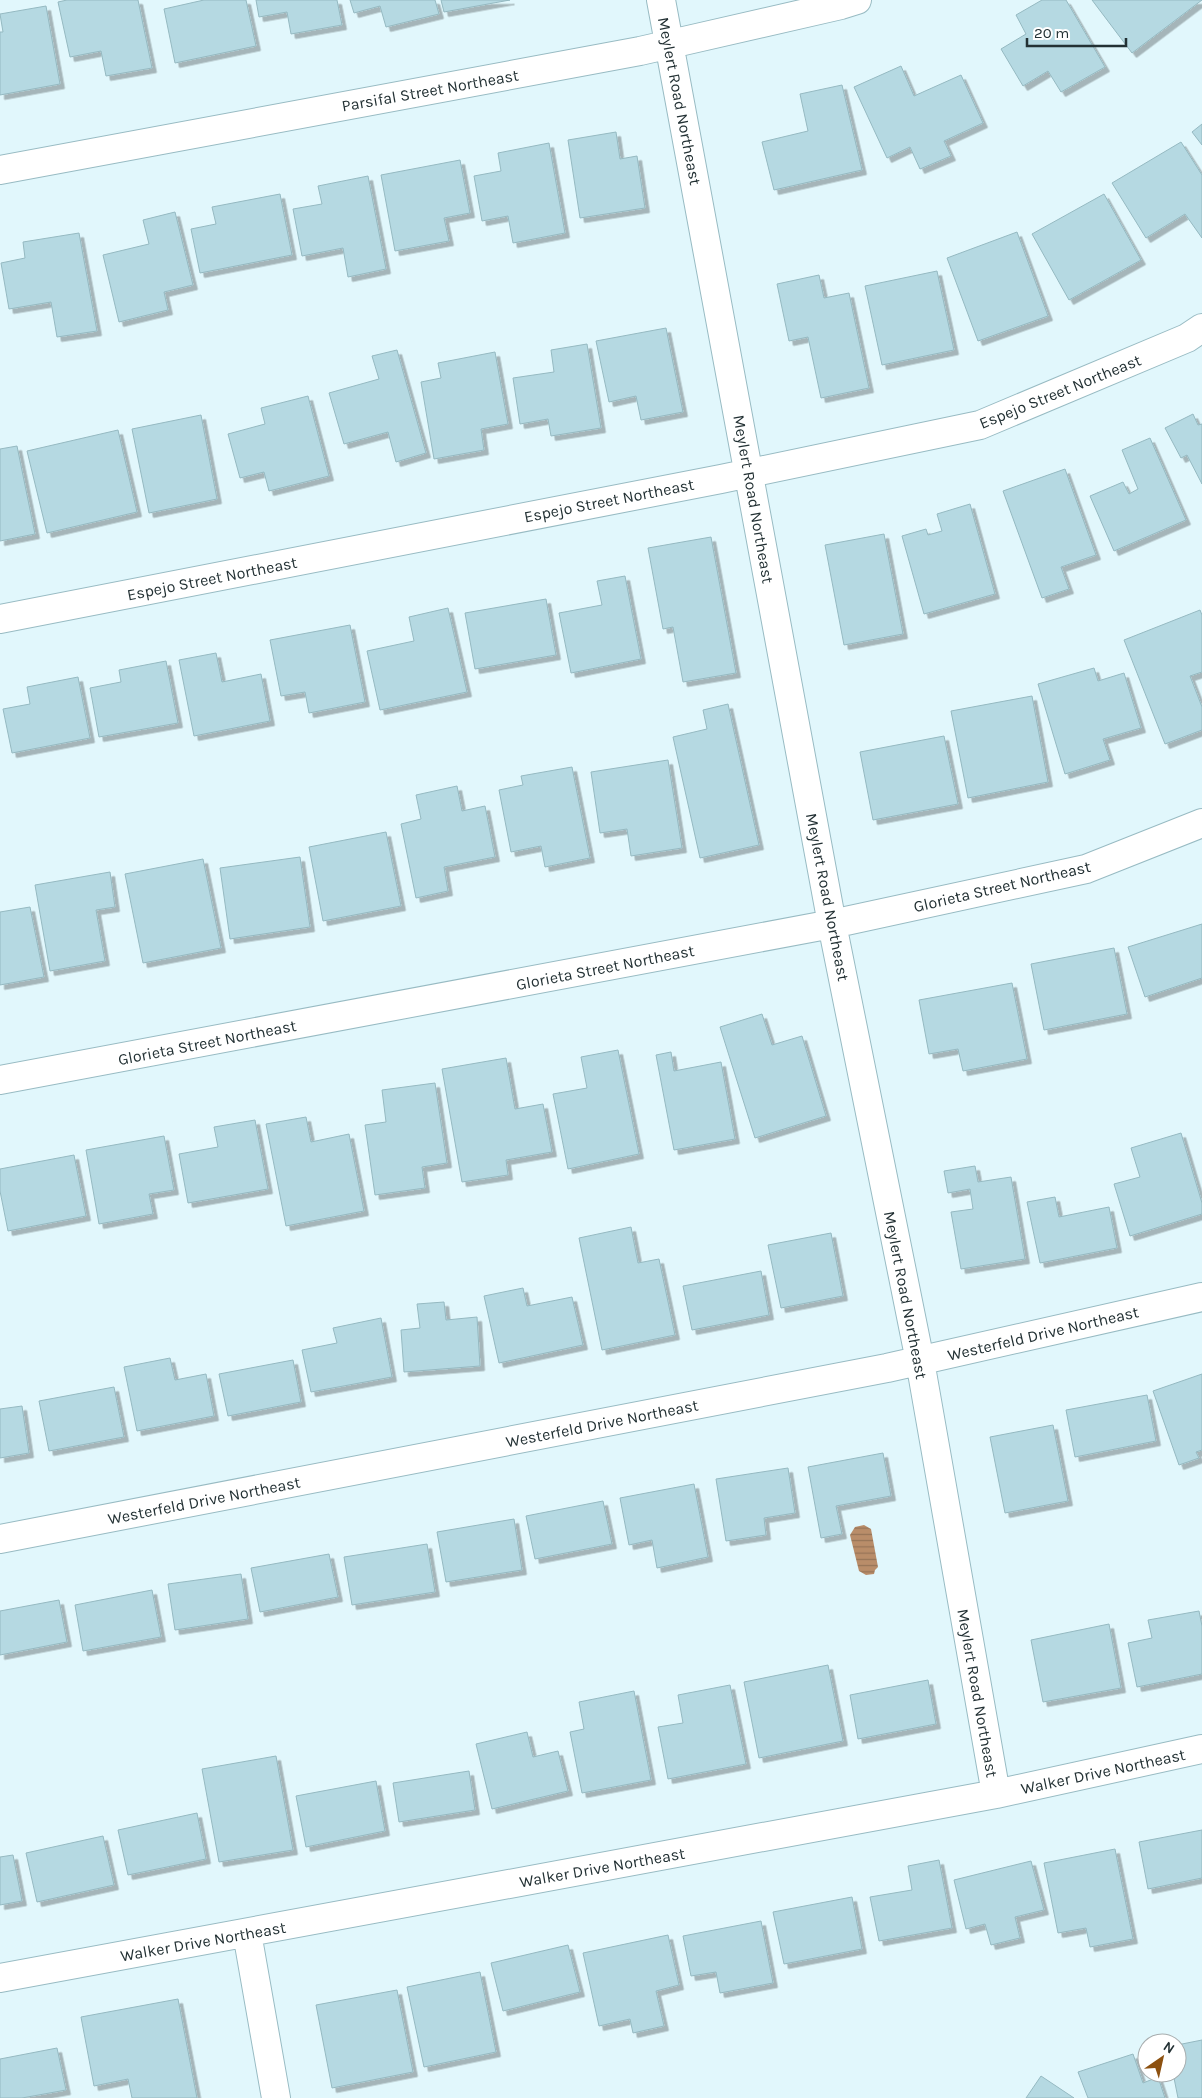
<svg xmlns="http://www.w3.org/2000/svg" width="1202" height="2098" viewBox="0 0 1202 2098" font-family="Karla,sans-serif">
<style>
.water{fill:url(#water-rules)}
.building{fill:#b5d9e2;stroke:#95b9c1;filter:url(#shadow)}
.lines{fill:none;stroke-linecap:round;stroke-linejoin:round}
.minor-casing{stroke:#98bbc3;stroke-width:30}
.minor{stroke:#fff;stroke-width:28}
.labels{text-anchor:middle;stroke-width:4;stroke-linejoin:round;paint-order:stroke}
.street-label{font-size:16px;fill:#233134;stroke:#fff}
</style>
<defs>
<pattern id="water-rules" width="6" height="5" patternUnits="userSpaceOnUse" patternTransform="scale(1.25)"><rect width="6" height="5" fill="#b98d69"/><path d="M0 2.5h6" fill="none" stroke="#967457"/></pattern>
<filter id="shadow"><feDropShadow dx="4.5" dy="4.5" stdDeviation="0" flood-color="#0004"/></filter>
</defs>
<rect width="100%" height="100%" fill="#e1f7fc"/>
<path class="water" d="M 864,1525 L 871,1529 L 878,1567 L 875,1570 L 874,1574 L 866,1575 L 859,1571 L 850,1535 L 855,1527 Z"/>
<path class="building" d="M 67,0 L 138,0 L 152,68 L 106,76 L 101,51 L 70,57 L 58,2 Z
M 204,0 L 246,0 L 256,46 L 175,63 L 164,9 Z
M 256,0 L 337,0 L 342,25 L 291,34 L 287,12 L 259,17 Z
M 350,0 L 435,0 L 439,14 L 386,27 L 380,6 L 354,13 Z
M 441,0 L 510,0 L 444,12 Z
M 1042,0 L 1066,0 L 1105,67 L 1061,92 L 1048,71 L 1023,86 L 1001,49 L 1026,34 L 1016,15 Z
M 1092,0 L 1202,0 L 1132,53 Z
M 46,6 L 60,84 L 0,95 L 0,32 L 3,32 L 0,14 Z
M 901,66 L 914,96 L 961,75 L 983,123 L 944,141 L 951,156 L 920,169 L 910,147 L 887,158 L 854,87 Z
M 842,85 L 862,170 L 774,190 L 762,142 L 808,131 L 800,94 Z
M 1202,124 L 1202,145 L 1192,132 Z
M 616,132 L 620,159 L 637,156 L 645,208 L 580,218 L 568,140 Z
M 1181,142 L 1202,175 L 1202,238 L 1185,214 L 1146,238 L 1112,183 Z
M 549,143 L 565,233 L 513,243 L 508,216 L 482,221 L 474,176 L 501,171 L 498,153 Z
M 460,160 L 470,213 L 444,218 L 449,241 L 395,251 L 381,175 Z
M 368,176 L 386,269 L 348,277 L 343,248 L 302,256 L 293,209 L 322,204 L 318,186 Z
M 280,194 L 292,255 L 200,273 L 191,229 L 216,224 L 212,207 Z
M 1104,194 L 1141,260 L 1069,300 L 1032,234 Z
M 175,212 L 193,285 L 164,292 L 168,310 L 119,322 L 103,255 L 149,244 L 143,220 Z
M 1017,232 L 1048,316 L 978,341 L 947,258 Z
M 79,233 L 97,331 L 57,337 L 51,302 L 9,309 L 1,263 L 25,258 L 23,242 Z
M 937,271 L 954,350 L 882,365 L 865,286 Z
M 819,275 L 824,298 L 849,293 L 869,388 L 821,398 L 808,337 L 789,341 L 777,284 Z
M 666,328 L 683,412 L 641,420 L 636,396 L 609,402 L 596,341 Z
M 587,344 L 601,428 L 551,436 L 548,419 L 520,424 L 513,378 L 554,372 L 551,350 Z
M 397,350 L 426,453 L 396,462 L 388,432 L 344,444 L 329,393 L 379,379 L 372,356 Z
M 495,352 L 508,424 L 481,429 L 484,450 L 434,459 L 421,382 L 441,378 L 438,363 Z
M 308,396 L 329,476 L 269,491 L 264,472 L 240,478 L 228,434 L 265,424 L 261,408 Z
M 1193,414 L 1198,425 L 1202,424 L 1202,484 L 1187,455 L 1181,458 L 1165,428 Z
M 201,415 L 217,499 L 149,513 L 132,429 Z
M 118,430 L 137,512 L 47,533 L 27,451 Z
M 1150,438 L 1186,520 L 1114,551 L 1090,496 L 1123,482 L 1129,494 L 1138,489 L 1122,450 Z
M 17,446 L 35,534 L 0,541 L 0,449 Z
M 1065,469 L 1096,555 L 1061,567 L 1069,589 L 1042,598 L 1003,491 Z
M 970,504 L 995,594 L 924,614 L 902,536 L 926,529 L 928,535 L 942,531 L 937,514 Z
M 884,534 L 903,634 L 844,645 L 825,545 Z
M 711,537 L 736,673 L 683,682 L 673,627 L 663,629 L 648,548 Z
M 625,576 L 641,659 L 571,673 L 559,613 L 602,605 L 597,581 Z
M 546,599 L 556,655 L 475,669 L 465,613 Z
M 448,608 L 467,692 L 380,710 L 367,651 L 414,641 L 409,617 Z
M 1200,610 L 1202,615 L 1202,672 L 1190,676 L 1202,707 L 1202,730 L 1165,744 L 1124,640 Z
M 350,625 L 365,702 L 309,713 L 305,692 L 281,696 L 270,640 Z
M 216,653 L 222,682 L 261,674 L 270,721 L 194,736 L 179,660 Z
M 166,661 L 178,723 L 99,737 L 90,688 L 121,682 L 119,670 Z
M 1094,668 L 1098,681 L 1124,673 L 1141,728 L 1103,739 L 1110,760 L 1065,774 L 1038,684 Z
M 78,677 L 90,738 L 12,753 L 3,709 L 30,704 L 27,687 Z
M 1032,696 L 1048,782 L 968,798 L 951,711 Z
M 728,704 L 759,845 L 700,858 L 673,737 L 707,729 L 703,710 Z
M 944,736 L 958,804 L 873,820 L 860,752 Z
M 668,760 L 682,848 L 631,856 L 627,829 L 600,833 L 591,772 Z
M 572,767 L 590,858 L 545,867 L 541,846 L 511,852 L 499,790 L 523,785 L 521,776 Z
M 457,786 L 462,811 L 485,806 L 495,857 L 444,867 L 448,891 L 416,898 L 401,824 L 421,819 L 416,795 Z
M 386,832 L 401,906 L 323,921 L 309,847 Z
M 300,857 L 310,927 L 230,939 L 220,868 Z
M 203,859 L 221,948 L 143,963 L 125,874 Z
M 110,872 L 115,907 L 96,910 L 105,961 L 50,971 L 35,885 Z
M 30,907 L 44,977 L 0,985 L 0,912 Z
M 1202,924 L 1202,978 L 1145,997 L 1128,947 Z
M 1114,948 L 1127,1014 L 1044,1030 L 1031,964 Z
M 1012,983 L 1027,1059 L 963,1071 L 958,1049 L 929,1054 L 919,1000 Z
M 762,1014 L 772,1045 L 802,1036 L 826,1116 L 755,1138 L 720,1027 Z
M 618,1050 L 639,1154 L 568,1169 L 553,1094 L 587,1088 L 581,1057 Z
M 671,1052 L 674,1071 L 721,1062 L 735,1139 L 674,1150 L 656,1055 Z
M 506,1058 L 515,1109 L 543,1104 L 552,1152 L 506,1160 L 508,1175 L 462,1182 L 442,1069 Z
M 435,1083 L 447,1163 L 422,1167 L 425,1188 L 375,1195 L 365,1125 L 386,1122 L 382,1090 Z
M 306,1117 L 311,1142 L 349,1134 L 364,1211 L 286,1226 L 266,1124 Z
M 255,1120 L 268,1189 L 188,1203 L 179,1154 L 218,1147 L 214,1127 Z
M 1181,1133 L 1202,1203 L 1202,1214 L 1130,1236 L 1114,1184 L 1140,1177 L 1131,1148 Z
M 164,1136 L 174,1190 L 149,1194 L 153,1214 L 99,1224 L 86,1150 Z
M 74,1155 L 86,1216 L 8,1231 L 0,1191 L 0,1169 Z
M 975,1166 L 978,1182 L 1011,1177 L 1025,1259 L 961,1269 L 951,1212 L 973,1209 L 970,1189 L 948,1193 L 944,1171 Z
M 1055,1197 L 1059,1217 L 1109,1207 L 1117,1248 L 1040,1263 L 1027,1202 Z
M 631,1227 L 638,1263 L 659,1259 L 675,1335 L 602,1350 L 579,1238 Z
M 831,1233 L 843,1296 L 781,1308 L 768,1245 Z
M 761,1271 L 769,1315 L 692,1330 L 683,1286 Z
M 523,1288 L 527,1306 L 572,1297 L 583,1345 L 499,1363 L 484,1296 Z
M 444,1302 L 446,1320 L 477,1317 L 480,1366 L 404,1372 L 401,1330 L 420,1328 L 417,1304 Z
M 381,1318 L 392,1377 L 311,1392 L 302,1350 L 337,1343 L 333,1328 Z
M 170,1358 L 175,1380 L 206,1374 L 214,1416 L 137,1431 L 124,1367 Z
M 293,1360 L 301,1402 L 228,1416 L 219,1374 Z
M 1202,1374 L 1202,1450 L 1196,1452 L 1199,1458 L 1179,1465 L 1153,1391 Z
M 114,1387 L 124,1437 L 49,1451 L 39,1401 Z
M 1147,1395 L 1156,1441 L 1075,1457 L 1066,1410 Z
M 22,1406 L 29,1453 L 0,1458 L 0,1409 Z
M 1053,1425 L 1068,1501 L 1005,1513 L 990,1437 Z
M 883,1453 L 891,1496 L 836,1506 L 842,1534 L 821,1538 L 808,1467 Z
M 788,1468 L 795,1513 L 764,1518 L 766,1535 L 726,1541 L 716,1479 Z
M 694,1484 L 708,1557 L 657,1568 L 652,1540 L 629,1545 L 620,1498 Z
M 603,1501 L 612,1544 L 535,1559 L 526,1516 Z
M 514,1519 L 522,1570 L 446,1582 L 437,1532 Z
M 427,1544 L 435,1592 L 352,1605 L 344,1557 Z
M 329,1554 L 338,1597 L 260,1612 L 251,1568 Z
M 241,1574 L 248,1619 L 175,1630 L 168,1584 Z
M 152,1590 L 161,1637 L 83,1651 L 75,1605 Z
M 59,1600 L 67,1642 L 0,1655 L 0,1611 Z
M 1199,1611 L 1202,1626 L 1202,1674 L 1137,1687 L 1128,1643 L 1152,1638 L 1148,1620 Z
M 1109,1624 L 1121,1688 L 1043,1702 L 1031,1640 Z
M 828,1665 L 843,1741 L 759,1758 L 744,1682 Z
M 928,1680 L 936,1724 L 858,1739 L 850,1695 Z
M 730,1685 L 746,1764 L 668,1779 L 658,1727 L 683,1723 L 678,1695 Z
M 634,1691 L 651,1780 L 582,1793 L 570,1732 L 584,1729 L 579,1702 Z
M 527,1732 L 533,1757 L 558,1751 L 568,1791 L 492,1809 L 476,1744 Z
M 276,1756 L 293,1850 L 219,1862 L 202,1769 Z
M 469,1771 L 475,1810 L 399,1822 L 393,1783 Z
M 376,1781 L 385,1831 L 306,1847 L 296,1796 Z
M 197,1813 L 206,1859 L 128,1875 L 118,1830 Z
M 1202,1830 L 1202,1878 L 1148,1889 L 1139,1842 Z
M 103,1836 L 114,1885 L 37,1902 L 26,1853 Z
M 1115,1849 L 1133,1939 L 1090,1947 L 1086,1928 L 1058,1933 L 1044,1863 Z
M 13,1855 L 22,1901 L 0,1905 L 0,1857 Z
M 939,1860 L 952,1928 L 879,1941 L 870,1897 L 912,1890 L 908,1866 Z
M 1031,1861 L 1044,1910 L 1015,1917 L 1020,1938 L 991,1945 L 985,1924 L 966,1929 L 954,1880 Z
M 852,1897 L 862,1949 L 784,1964 L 773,1912 Z
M 761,1921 L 773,1983 L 720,1993 L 716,1972 L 691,1976 L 683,1936 Z
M 668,1935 L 679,1985 L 656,1991 L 664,2026 L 633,2033 L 630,2019 L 599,2026 L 583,1953 Z
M 568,1945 L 580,1992 L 503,2011 L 491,1963 Z
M 480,1972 L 496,2052 L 424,2067 L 407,1987 Z
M 397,1990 L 413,2072 L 332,2088 L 316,2005 Z
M 178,1999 L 197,2098 L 132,2098 L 128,2079 L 94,2086 L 81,2017 Z
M 1202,2040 L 1202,2098 L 1178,2098 L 1173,2073 L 1177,2073 L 1177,2045 Z
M 57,2048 L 66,2090 L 22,2098 L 0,2098 L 0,2059 Z
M 1133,2054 L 1143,2083 L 1158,2077 L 1165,2098 L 1088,2098 L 1078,2072 Z
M 1041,2076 L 1074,2098 L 1026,2098 Z"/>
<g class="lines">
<g class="minor-casing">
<path id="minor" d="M 661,0 L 832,924 L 920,1361 L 996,1794
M 0,170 L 640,51 L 841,5 L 857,0
M 0,619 L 721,479 L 980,425 L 1187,338 L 1202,328
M 0,1080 L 832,924 L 1086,869 L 1202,823
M 0,1539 L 887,1368 L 1202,1297
M 247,1933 L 276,2098
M 0,1978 L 996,1794 L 1202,1749"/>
</g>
<use href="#minor" class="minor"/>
</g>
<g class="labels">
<g class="street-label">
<text transform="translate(430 90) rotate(-10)" y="6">Parsifal Street Northeast</text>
<text transform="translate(680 101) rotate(79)" y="6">Meylert Road Northeast</text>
<text transform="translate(1060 391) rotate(-22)" y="6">Espejo Street Northeast</text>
<text transform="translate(754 499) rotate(80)" y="6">Meylert Road Northeast</text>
<text transform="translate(609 500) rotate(-11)" y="6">Espejo Street Northeast</text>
<text transform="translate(212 578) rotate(-11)" y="6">Espejo Street Northeast</text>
<text transform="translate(1002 886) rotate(-13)" y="6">Glorieta Street Northeast</text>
<text transform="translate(828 897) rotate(79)" y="6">Meylert Road Northeast</text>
<text transform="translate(605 967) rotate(-11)" y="6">Glorieta Street Northeast</text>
<text transform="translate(207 1042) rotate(-11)" y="6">Glorieta Street Northeast</text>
<text transform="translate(906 1295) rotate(79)" y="6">Meylert Road Northeast</text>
<text transform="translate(1043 1333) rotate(-13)" y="6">Westerfeld Drive Northeast</text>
<text transform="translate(602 1423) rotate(-11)" y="6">Westerfeld Drive Northeast</text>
<text transform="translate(204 1500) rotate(-11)" y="6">Westerfeld Drive Northeast</text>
<text transform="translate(978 1693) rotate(80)" y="6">Meylert Road Northeast</text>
<text transform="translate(1103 1771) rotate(-12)" y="6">Walker Drive Northeast</text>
<text transform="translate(602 1867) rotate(-10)" y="6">Walker Drive Northeast</text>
<text transform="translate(203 1941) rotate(-10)" y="6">Walker Drive Northeast</text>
</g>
</g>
<g transform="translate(1162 2058) rotate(34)"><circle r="24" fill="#ffffff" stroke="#a7adae"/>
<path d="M0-4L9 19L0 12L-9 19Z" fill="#8d5110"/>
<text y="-8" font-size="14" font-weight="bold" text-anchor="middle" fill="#233134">N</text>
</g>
<path d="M1027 38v8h99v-8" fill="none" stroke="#233134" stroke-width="2.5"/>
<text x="1034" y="38" font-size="15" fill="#233134" stroke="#ffffff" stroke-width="4" paint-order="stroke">20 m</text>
</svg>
